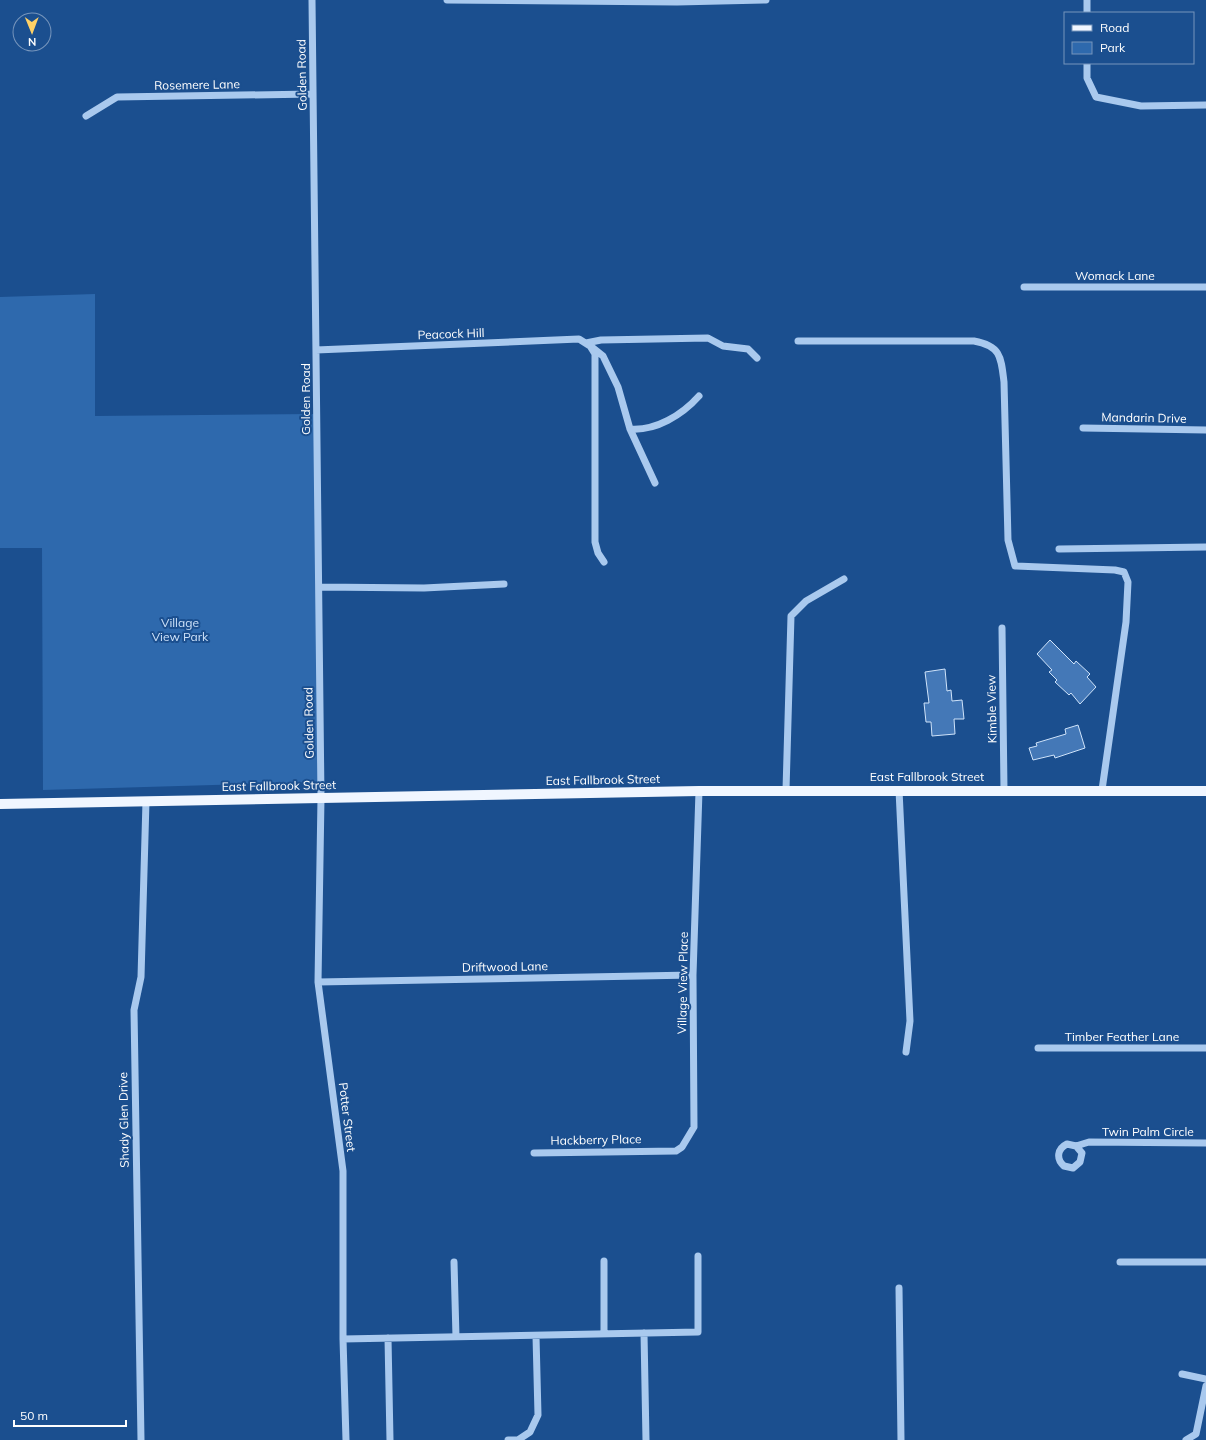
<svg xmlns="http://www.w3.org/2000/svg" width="1206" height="1440" viewBox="0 0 1206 1440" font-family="Mulish,sans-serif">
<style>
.green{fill:#2e69ad}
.building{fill:#4478b7;stroke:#cfe3fa}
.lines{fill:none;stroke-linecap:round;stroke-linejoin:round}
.minor{stroke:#a9c9ee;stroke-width:7}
.major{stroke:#f0f6ff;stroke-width:10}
.labels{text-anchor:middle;stroke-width:4;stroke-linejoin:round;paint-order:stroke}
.street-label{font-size:12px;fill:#fff;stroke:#1b4f8f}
.park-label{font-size:12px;fill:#cfe3fa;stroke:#1b4f8f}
</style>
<rect width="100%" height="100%" fill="#1b4f8f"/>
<path class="green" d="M 95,294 L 95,416 L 317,414 L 319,782 L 43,790 L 42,548 L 0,548 L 0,297 Z"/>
<path class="building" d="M 1050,640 L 1074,664 L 1076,661 L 1090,674 L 1087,677 L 1096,687 L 1080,704 L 1071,693 L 1069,695 L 1055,682 L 1057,680 L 1049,672 L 1052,670 L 1037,654 Z
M 945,669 L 947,691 L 951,690 L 952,701 L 962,700 L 964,719 L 954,719 L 955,734 L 932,736 L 931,722 L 926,722 L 924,703 L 929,703 L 925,672 Z
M 1078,725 L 1085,748 L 1055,758 L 1054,755 L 1033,760 L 1029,748 L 1037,746 L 1036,743 L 1066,734 L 1065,729 Z"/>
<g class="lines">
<path class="minor" d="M 312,0 L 321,798 L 318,982 L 343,1171 L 343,1339 L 346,1440
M 447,0 L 677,2 L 766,0
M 1087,13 L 1087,0
M 1087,63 L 1087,78 L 1096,97 L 1141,106 L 1206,105
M 86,116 L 117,97 L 313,94
M 1024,287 L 1206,287
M 798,341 L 974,341 C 1001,346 1001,357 1004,382 L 1008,540 L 1015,566 L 1115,570 L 1124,572 L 1128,582 L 1126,622 L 1102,790
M 586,343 L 601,340 L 708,338 L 723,346 L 748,349 L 757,358
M 593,348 L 603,356 L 618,387 L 630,429 C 656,431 682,415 699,396
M 316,350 L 579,339 L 590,346 L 595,354 L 595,542 L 598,553 L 604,562
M 1083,428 L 1206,430
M 630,429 L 655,483
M 1059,549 L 1206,547
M 319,587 L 424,588 L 504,584
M 1002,628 L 1004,790
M 786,790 L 791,616 L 806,601 L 844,579
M 899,790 L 910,1021 L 906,1052
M 318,982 L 693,975
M 1038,1048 L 1206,1048
M 1076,1146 L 1082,1153 L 1080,1162 L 1073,1168 L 1064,1166 C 1056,1159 1057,1149 1067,1144 L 1076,1146 L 1089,1142 L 1206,1143
M 534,1153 L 676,1151 L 682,1147 L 694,1127 L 693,975 L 699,791
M 604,1261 L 604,1334
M 454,1262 L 456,1337
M 1120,1262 L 1206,1262
M 899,1288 L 901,1440
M 644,1333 L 646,1440
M 388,1338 L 390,1440
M 343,1339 L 698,1332 L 698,1256
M 1182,1374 L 1206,1379
M 141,1440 L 134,1010 L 141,977 L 146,801
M 508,1440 L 518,1440 L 530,1432 L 538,1415 L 536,1336
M 1186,1440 L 1196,1434 L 1206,1386"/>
<path class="major" d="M 0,804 L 699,791 L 1206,791"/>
</g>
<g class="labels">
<g class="street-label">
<text transform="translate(302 75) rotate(-91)" y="4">Golden Road</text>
<text transform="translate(197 85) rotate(-1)" y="4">Rosemere Lane</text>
<text x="1115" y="280">Womack Lane</text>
<text transform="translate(451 334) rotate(-2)" y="4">Peacock Hill</text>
<text transform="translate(306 399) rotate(-90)" y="4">Golden Road</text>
<text transform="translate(1144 418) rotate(1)" y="4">Mandarin Drive</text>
<text transform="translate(992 709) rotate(-91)" y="4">Kimble View</text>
<text transform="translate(309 723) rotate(-91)" y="4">Golden Road</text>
<text x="927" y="781">East Fallbrook Street</text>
<text transform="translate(603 780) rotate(-1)" y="4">East Fallbrook Street</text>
<text transform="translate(279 786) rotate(-1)" y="4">East Fallbrook Street</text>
<text transform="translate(505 967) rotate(-1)" y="4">Driftwood Lane</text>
<text transform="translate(683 983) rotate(-89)" y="4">Village View Place</text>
<text x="1122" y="1041">Timber Feather Lane</text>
<text transform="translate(347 1117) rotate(83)" y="4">Potter Street</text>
<text transform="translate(124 1120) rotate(-91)" y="4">Shady Glen Drive</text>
<text x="1148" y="1136">Twin Palm Circle</text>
<text transform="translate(596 1140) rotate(-1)" y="4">Hackberry Place</text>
</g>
<g class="park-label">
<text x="180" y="627">Village<tspan x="180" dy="14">View Park</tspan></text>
</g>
</g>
<rect x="1064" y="12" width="130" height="52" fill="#1b4f8f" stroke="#7695bc"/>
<rect x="1072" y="25" width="20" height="6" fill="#f0f6ff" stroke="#7695bc"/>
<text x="1100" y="32" font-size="12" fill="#ffffff">Road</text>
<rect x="1072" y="42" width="20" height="12" fill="#2e69ad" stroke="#7695bc"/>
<text x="1100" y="52" font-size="12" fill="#ffffff">Park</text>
<g transform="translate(32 32) rotate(179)"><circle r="19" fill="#1b4f8f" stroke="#7695bc"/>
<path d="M0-3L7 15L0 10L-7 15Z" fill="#ffd166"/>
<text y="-6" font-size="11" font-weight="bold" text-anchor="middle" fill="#ffffff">N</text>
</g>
<path d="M14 1420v6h112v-6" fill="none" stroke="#ffffff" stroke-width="2"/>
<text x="20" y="1420" font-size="12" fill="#ffffff" stroke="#1b4f8f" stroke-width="3" paint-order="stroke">50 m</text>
</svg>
